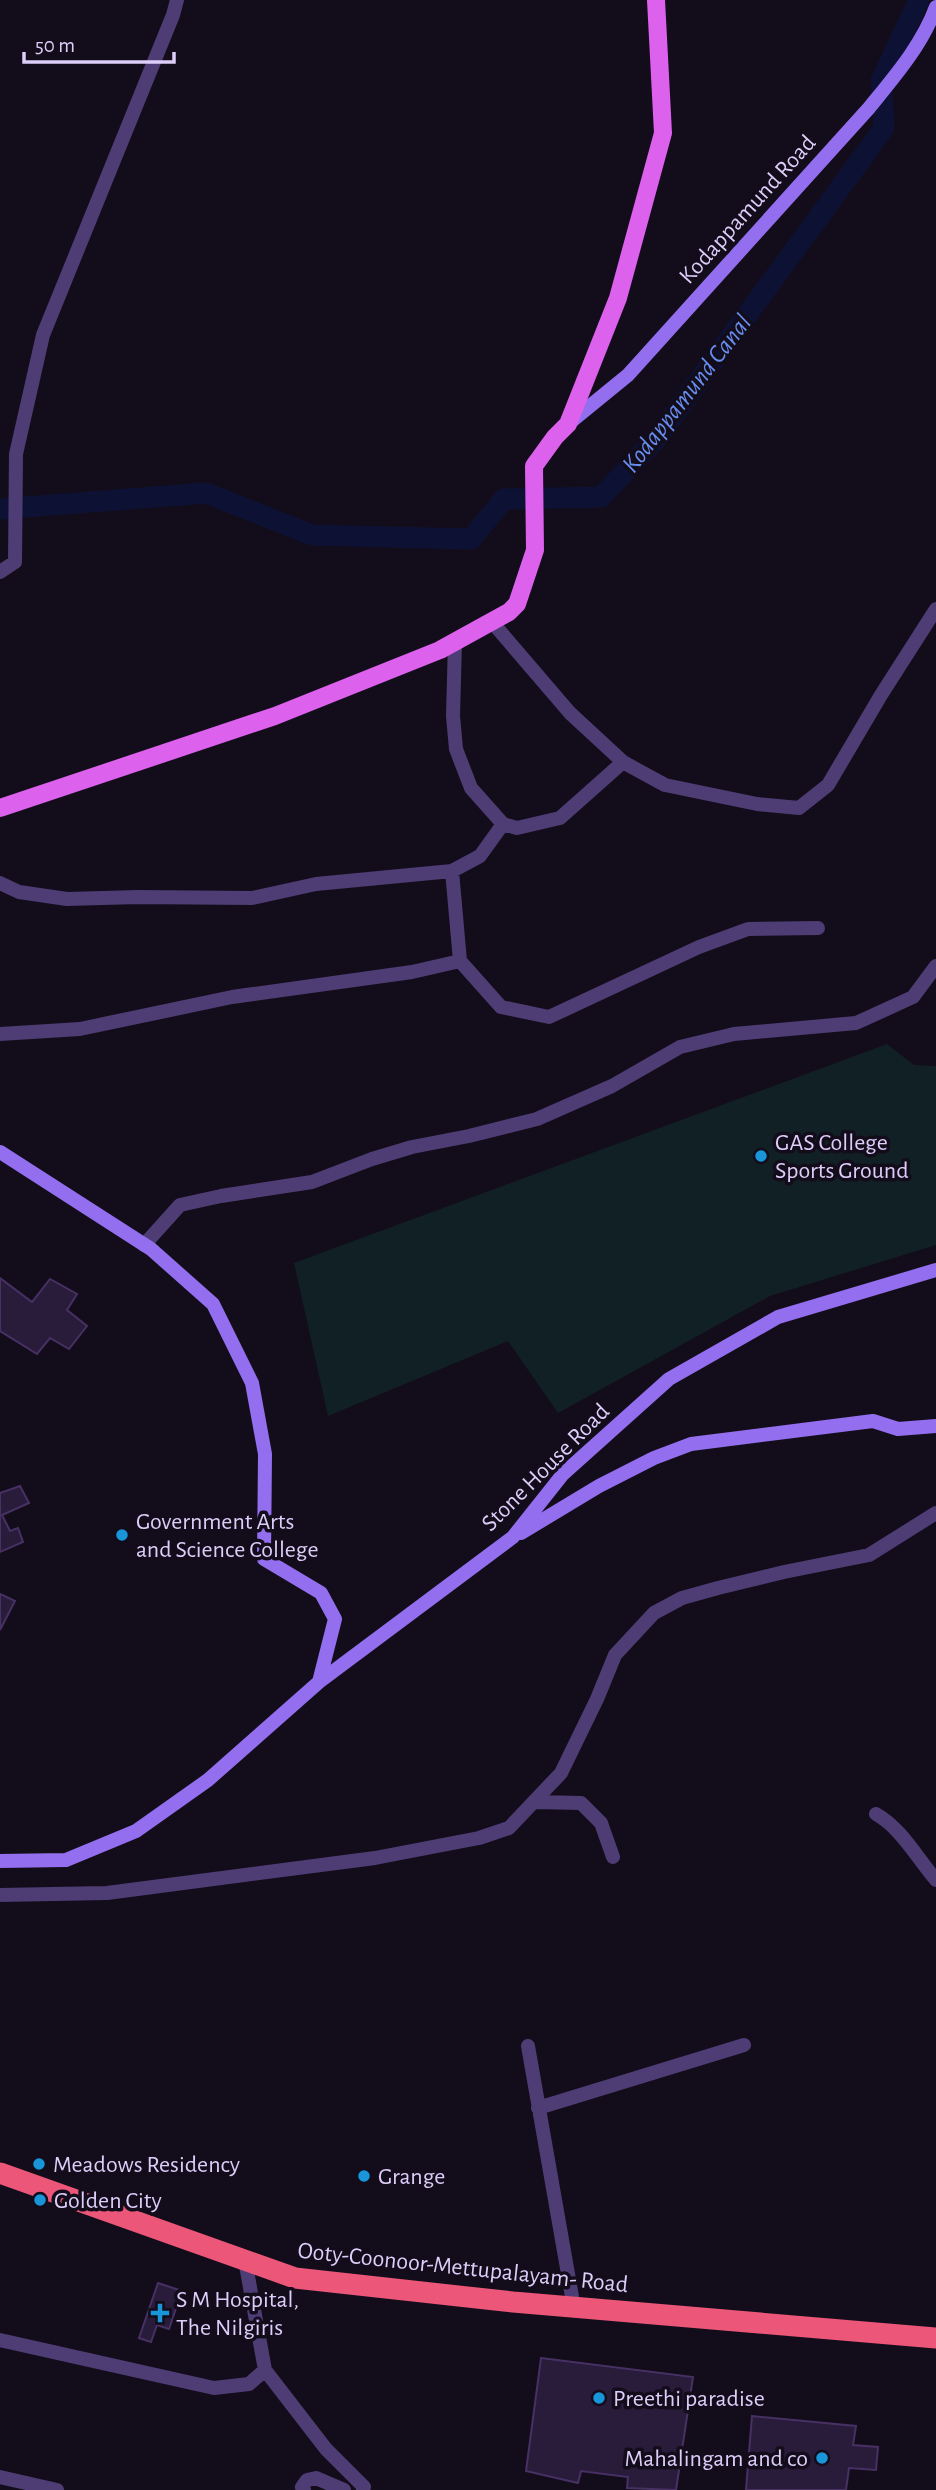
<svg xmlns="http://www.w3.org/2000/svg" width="936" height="2490" viewBox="0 0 936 2490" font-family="'Alegreya Sans',sans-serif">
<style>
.green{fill:#112024}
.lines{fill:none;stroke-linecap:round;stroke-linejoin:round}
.canal{stroke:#0d1234;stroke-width:21}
.building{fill:#291b3a;stroke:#473063;stroke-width:2}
.street{stroke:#4e3d75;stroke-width:14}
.secondary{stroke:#936fef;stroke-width:14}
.primary{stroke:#dc61ed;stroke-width:18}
.highway{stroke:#ec5678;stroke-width:21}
.poi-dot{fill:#1995da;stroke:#130d1b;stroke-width:2.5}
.labels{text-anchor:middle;stroke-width:7;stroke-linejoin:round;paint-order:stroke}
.street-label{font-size:24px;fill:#ddcdf9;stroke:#130d1b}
.poi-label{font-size:24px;fill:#ddcdf9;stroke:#130d1b;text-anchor:start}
.water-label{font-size:26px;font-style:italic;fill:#678dee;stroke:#130d1b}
</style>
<rect width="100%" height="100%" fill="#130d1b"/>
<path class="green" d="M 887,1044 L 914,1065 L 936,1066 L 936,1245 L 770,1296 L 558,1413 L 508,1341 L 328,1416 L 294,1263 Z"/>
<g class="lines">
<path class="canal" d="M 0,509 L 206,493 L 312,535 L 471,539 L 504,499 L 601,497 L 657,438 L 884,128 L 881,81 L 919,0"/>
</g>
<path class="building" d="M 0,1278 L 32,1302 L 50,1279 L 77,1294 L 67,1310 L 87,1326 L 69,1349 L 50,1338 L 37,1354 L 0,1331 Z
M 20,1486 L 29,1503 L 2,1515 L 10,1531 L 18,1528 L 23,1542 L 0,1552 L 0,1493 Z
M 0,1594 L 15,1601 L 0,1630 Z
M 158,2283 L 182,2291 L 169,2329 L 157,2325 L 151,2342 L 139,2338 Z
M 541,2358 L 693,2377 L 676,2490 L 627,2488 L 628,2477 L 581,2471 L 578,2483 L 526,2471 Z
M 752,2416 L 856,2426 L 853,2445 L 878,2447 L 876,2470 L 849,2468 L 846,2490 L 746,2490 Z"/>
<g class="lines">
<path class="street" d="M 0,572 L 15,562 L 16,454 L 43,335 L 173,15 L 177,0
M 492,622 L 570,713 L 623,762 L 665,785 L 757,804 L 799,808 L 828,785 L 881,695 L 936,609
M 455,642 L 453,716 L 456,749 L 471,788 L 503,824 L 517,828 L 560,818 L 623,762
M 452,871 L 460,961
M 0,883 L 19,892 L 67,899 L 138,897 L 252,898 L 316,884 L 452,871 L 480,856 L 503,824
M 0,1034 L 80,1029 L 232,997 L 412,972 L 460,961 L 501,1007 L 549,1017 L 699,947 L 748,929 L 818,928
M 144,1245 L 180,1205 L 221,1196 L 312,1182 L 372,1159 L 412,1147 L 469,1136 L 537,1119 L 612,1086 L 680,1047 L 734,1034 L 856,1023 L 913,997 L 936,966
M 535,1802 L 581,1803 L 601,1823 L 613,1857
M 876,1814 C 901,1828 917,1858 936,1880
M 0,1895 L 107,1893 L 375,1858 L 479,1838 L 509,1828 L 561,1773 L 597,1699 L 615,1655 L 654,1613 L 682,1598 L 718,1588 L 784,1572 L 869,1555 L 936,1513
M 528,2046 L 574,2308
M 538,2108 L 744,2045
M 0,2340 L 214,2388 L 249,2384 L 265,2370 L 245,2260
M 265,2370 L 326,2449 L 364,2487 L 363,2490
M 0,2477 L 57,2490
M 304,2490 L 302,2487 L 307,2480 L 316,2478 L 344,2490"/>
<path class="secondary" d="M 568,424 L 628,375 L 869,108 C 895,76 922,45 936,7
M 0,1152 L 151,1249 L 213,1304 L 252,1383 L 265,1454 L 264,1559 L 321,1593 L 335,1619 L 319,1682 L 208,1780 L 136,1831 L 66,1860 L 0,1861
M 521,1533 L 599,1486 L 654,1458 L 691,1444 L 873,1421 L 898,1429 L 936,1426
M 319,1682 L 513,1537 L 563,1474 L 669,1379 L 778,1317 L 936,1270"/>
<path class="primary" d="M 0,808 L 275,716 L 440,650 L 509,612 L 517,604 L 535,550 L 534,466 L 555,437 L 568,424 L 618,298 L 663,133 L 656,0"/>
<path class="highway" d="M 0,2173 L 295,2278 L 513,2302 L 936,2338"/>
</g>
<g class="poi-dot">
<circle cx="761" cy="1156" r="7"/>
<circle cx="122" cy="1535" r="7"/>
<circle cx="39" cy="2164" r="7"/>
<circle cx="364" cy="2176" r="7"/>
<circle cx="40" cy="2200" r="7"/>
<path d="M156.5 2302.5h7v7h7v7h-7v7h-7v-7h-7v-7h7z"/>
<circle cx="599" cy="2398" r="7"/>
<circle cx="822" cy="2458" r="7"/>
</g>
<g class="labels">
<g class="street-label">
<text transform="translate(747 209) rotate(-48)" y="8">Kodappamund Road</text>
<text transform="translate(545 1467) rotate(-45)" y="8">Stone House Road</text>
<text transform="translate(463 2267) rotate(6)" y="8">Ooty-Coonoor-Mettupalayam- Road</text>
</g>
<g class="poi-label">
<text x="775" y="1150">GAS College<tspan x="775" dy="28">Sports Ground</tspan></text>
<text x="136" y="1529">Government Arts<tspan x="136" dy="28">and Science College</tspan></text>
<text x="53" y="2172">Meadows Residency</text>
<text x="378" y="2184">Grange</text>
<text x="54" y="2208">Golden City</text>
<text x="176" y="2307">S M Hospital,<tspan x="176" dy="28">The Nilgiris</tspan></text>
<text x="613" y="2406">Preethi paradise</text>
<text x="808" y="2466" text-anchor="end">Mahalingam and co</text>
</g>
<g class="water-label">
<text transform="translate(686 393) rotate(-52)" y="9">Kodappamund Canal</text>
</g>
</g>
<path d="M24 52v10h150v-10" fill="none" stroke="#ddcdf9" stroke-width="3.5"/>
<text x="35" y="52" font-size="21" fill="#ddcdf9" stroke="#130d1b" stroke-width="5" paint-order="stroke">50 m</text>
</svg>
